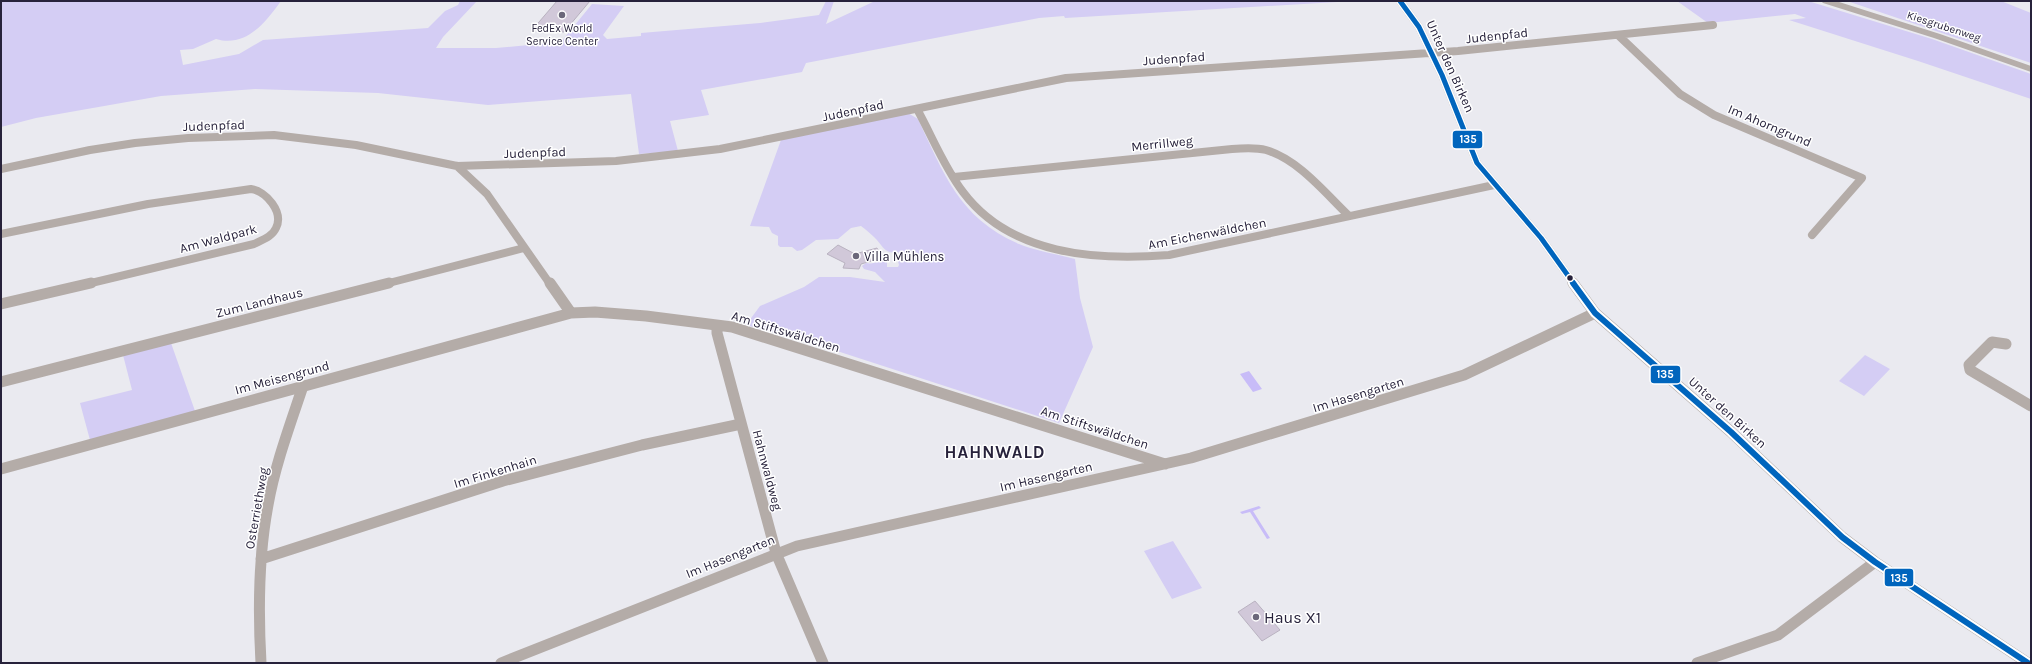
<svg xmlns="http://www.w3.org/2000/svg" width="2032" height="664" viewBox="0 0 2032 664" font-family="Karla,sans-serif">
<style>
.green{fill:#d4cdf4}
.water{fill:#c8bcf8}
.building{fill:#d1c8d9;stroke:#b9b2c0}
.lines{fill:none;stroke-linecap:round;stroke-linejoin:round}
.minor-far1{stroke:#b4aca8;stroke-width:8}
.minor{stroke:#b4aca8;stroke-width:11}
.major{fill:#b6aeaa;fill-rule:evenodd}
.bus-1-far1-casing{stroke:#fff;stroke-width:8}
.bus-1-casing{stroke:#fff;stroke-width:10}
.bus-1-far1{stroke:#0065bd;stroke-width:5}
.bus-1{stroke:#0065bd;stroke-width:6}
.poi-dot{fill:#6b687a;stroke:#fff;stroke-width:1.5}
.bus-dot{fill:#27223b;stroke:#fff;stroke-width:1.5}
.labels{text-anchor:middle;stroke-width:3;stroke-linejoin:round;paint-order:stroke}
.far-street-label{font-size:11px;fill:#27223b;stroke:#fff}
.far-poi-label{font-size:11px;fill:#27223b;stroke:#fff}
.street-label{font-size:13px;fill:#27223b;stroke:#fff}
.poi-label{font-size:13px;fill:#27223b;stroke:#fff;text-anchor:start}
.near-poi-label{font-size:16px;fill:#27223b;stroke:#fff;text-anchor:start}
.district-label{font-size:17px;font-weight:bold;letter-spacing:1px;fill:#27223b;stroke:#fff}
.line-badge{stroke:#fff;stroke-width:1.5}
.badge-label{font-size:11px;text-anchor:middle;font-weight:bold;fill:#fff}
</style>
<rect width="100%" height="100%" fill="#eaeaf0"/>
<path class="green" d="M 1,1 L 281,1 C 266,22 246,48 216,39 L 193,49 L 180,50 L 183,65 L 239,54 L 263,40 L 428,28 L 445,11 L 458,5 L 460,1 L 477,1 L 443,37 L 436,48 L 496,48 L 561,42 L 592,4 L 624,6 L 603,35 L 607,39 L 641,36 L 641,33 L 760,23 L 819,15 L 826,1 L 834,1 L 826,24 L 875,1 L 1354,1 L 1065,18 L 1064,16 L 1039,18 L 806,63 L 802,72 L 701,90 L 709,115 L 670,121 L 678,151 L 639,154 L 631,94 L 488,105 L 378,93 L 255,89 L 161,96 L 36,118 L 1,127 Z
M 1677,1 L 1808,1 L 1932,39 L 2031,74 L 2031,99 L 1918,61 L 1789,20 L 1806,18 L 1795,14 L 1708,23 Z
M 1847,1 L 2001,1 L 2031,13 L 2031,63 Z
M 908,113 L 918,119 C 944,174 959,218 1019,244 C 1036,251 1057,254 1075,259 L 1080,298 L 1093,347 L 1059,423 L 800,339 L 746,325 L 760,306 L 804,287 L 819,277 L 850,277 L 885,282 L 875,272 L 864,269 L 862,266 L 866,263 C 874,265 880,259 887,260 L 887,267 L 898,267 L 899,265 L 897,258 L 900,256 L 898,252 C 884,255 883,245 874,237 C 870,233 866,230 861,226 L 851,228 L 838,239 L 816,240 L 802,250 L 797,251 L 792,247 L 780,247 L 778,245 L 778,236 L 772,233 L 769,227 L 750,226 L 781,140 Z
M 171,343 L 195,411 L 90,440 L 80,403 L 132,390 L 123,355 Z
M 1865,355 L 1890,369 L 1864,396 L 1839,381 Z
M 1173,541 L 1202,588 L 1172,599 L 1144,551 Z"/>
<path class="water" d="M 1249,371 L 1262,389 L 1253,392 L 1240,374 Z
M 1259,506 L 1261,508 L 1253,511 L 1270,538 L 1267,539 L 1250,512 L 1242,514 L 1240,512 Z"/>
<path class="building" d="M 557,1 L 590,1 L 564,32 L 533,29 Z
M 838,245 L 855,254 L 877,248 L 882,258 L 861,264 L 859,269 L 843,268 L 845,263 L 827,254 Z
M 1255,601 L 1280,630 L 1262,641 L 1238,612 Z"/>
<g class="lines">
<path class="minor-far1" d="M 1400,1 L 1419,27 L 1442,75 L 1477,163 L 1541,238 L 1574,284
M 1618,35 L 1680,94 L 1714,115 L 1862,178 L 1812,235
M 917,109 C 932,136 944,167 963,192 C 1010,255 1096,261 1169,255 L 1494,185
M 457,166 L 487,194 L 550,284
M 1,169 L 90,150 L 135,143 L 188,138 L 274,135 L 356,145 L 457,166 L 616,161 L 720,149 L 1066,78 L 1458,51 L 1713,25
M 954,177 L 1232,149 C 1243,148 1255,147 1266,150 C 1299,160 1325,193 1349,216
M 1,234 L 148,204 L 251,189 C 266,191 284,212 276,228 C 272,237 262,240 254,244 L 87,284
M 385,284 L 524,248"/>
<path class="minor" d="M 550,283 L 571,313
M 1573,283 L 1595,313 L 1731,432 L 1842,537 L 1875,562 L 2028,663
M 1,304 L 91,283
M 717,326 L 717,333 L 776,553 L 823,663
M 2006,344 L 1992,342 L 1969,365 L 1970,370 L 2031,406
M 1,382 L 389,283
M 1,469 L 571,313 L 595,312 L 646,316 L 732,327 L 1165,464
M 261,559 L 503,481 L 642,445 L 741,424
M 261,663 C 258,610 258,558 268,505 C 275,465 290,425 303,386
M 501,663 L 797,546 L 1191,458 L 1464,375 L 1595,313
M 1697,663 L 1778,635 L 1875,562"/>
<path class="major" d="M 1821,1 L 1836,1 L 1940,34 L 2031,66 L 2031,72 L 1934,38 L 1823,3 Z"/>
<g class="bus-1-far1-casing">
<path id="bus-1-far1" d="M 1400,1 L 1419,27 L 1442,75 L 1477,163 L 1541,238 L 1574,284"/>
</g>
<g class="bus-1-casing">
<path id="bus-1" d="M 1573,283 L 1595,313 L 1731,432 L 1842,537 L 1875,562 L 2028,663"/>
</g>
<use href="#bus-1-far1" class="bus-1-far1"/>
<use href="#bus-1" class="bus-1"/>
</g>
<g class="poi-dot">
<circle cx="562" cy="15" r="4"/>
<circle cx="856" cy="256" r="4"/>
<circle cx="1256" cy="617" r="4"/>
</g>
<circle class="bus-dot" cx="1570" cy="278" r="3.5"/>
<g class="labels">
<g class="far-street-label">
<text transform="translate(1944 26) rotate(18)" y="4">Kiesgrubenweg</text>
</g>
<g class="far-poi-label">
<text x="562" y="32">FedEx World<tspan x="562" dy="13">Service Center</tspan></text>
</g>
<g class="street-label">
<text transform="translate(1497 35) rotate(-6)" y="5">Judenpfad</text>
<text transform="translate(1174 58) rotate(-4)" y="5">Judenpfad</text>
<text transform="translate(1451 66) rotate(66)" y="5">Unter den Birken</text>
<text transform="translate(853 110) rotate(-12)" y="5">Judenpfad</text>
<text transform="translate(214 125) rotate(-2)" y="5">Judenpfad</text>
<text transform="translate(1770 125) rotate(23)" y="5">Im Ahorngrund</text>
<text transform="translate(1162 143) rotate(-6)" y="5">Merrillweg</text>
<text transform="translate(535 152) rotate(-2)" y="5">Judenpfad</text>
<text transform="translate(1207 233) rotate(-11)" y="5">Am Eichenwäldchen</text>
<text transform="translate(218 238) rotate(-15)" y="5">Am Waldpark</text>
<text transform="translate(259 302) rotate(-14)" y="5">Zum Landhaus</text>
<text transform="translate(786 331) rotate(17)" y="5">Am Stiftswäldchen</text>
<text transform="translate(282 377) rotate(-15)" y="5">Im Meisengrund</text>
<text transform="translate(1358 394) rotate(-17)" y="5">Im Hasengarten</text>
<text transform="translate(1728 412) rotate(42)" y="5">Unter den Birken</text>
<text transform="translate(1095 427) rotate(18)" y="5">Am Stiftswäldchen</text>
<text transform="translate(768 470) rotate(75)" y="5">Hahnwaldweg</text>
<text transform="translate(495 471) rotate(-17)" y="5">Im Finkenhain</text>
<text transform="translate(1046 476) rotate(-13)" y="5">Im Hasengarten</text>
<text transform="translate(256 508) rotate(-80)" y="5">Osterriethweg</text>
<text transform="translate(730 556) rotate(-22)" y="5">Im Hasengarten</text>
</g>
<g class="poi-label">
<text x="864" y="261">Villa Mühlens</text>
</g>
<g class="near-poi-label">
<text x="1264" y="623">Haus X1</text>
</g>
<g class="district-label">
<text x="995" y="458">HAHNWALD</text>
</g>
</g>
<g class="line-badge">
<rect x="1452" y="130" width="31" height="19" rx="4" fill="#0065bd"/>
<rect x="1650" y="365" width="31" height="19" rx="4" fill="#0065bd"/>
<rect x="1884" y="568" width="30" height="19" rx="4" fill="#0065bd"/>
</g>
<g class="badge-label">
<text x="1468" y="143">135</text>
<text x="1665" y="378">135</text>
<text x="1899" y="582">135</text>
</g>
<rect width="2032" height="664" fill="none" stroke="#27223b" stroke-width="4"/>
</svg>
